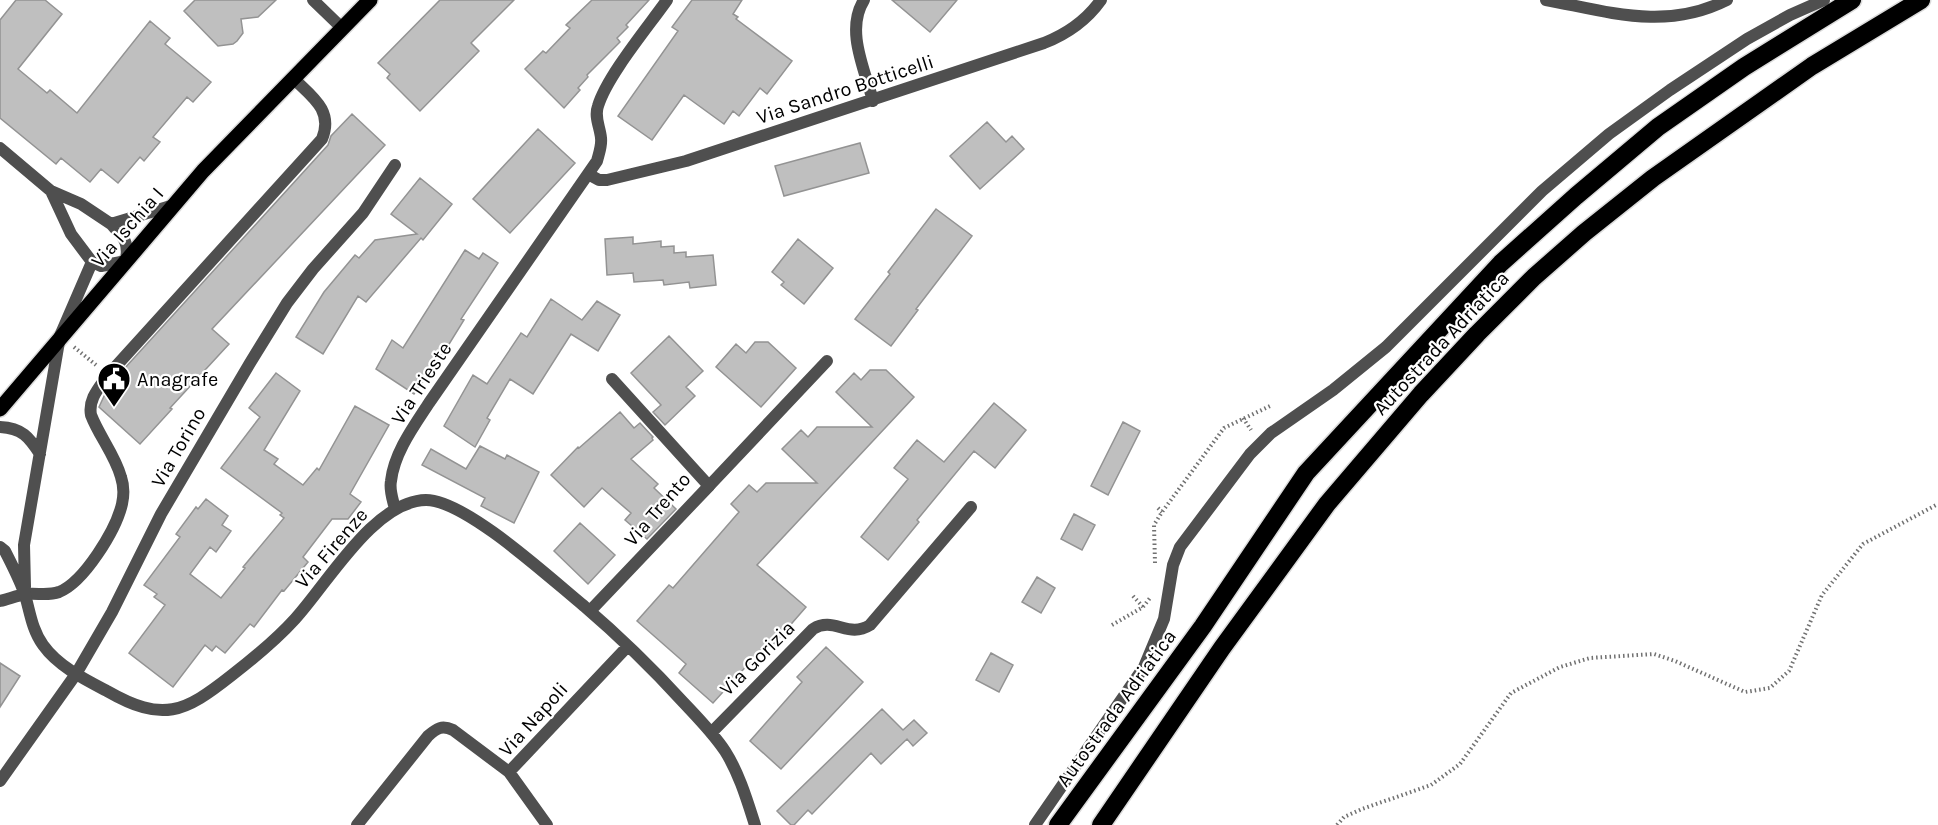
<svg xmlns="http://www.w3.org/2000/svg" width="1938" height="825" viewBox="0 0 1938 825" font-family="Karla,sans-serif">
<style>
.building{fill:#bfbfbf;stroke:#939393;stroke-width:1.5}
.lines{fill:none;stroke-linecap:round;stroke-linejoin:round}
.primary-casing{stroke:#dbdbdb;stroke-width:18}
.highway-casing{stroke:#dbdbdb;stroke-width:21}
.path{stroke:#717171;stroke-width:4;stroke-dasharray:1.5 3;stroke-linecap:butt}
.lane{stroke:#4f4f4f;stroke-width:12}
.street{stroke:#4f4f4f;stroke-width:12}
.primary{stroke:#000;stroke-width:15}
.highway{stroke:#000;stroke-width:18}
.labels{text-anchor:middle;stroke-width:4.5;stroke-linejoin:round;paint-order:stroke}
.street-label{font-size:20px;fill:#000;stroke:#fff}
.poi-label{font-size:20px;fill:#000;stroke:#fff;text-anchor:start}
</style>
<rect width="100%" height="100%" fill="#fff"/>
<path class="building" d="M 16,0 L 45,0 L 62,14 L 18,69 L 47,93 L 50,90 L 77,113 L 150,21 L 170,38 L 165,44 L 211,82 L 193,102 L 187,97 L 153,137 L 160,142 L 144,161 L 140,157 L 118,183 L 101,169 L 90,182 L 61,158 L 56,164 L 0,118 L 0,20 Z
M 195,0 L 276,0 L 258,17 L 241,19 L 243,33 L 237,41 L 233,44 L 218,46 L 184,11 Z
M 440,0 L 514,0 L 471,43 L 479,51 L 420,111 L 387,78 L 390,74 L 378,63 Z
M 592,0 L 649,0 L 626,25 L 628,27 L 617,38 L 620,42 L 587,75 L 588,77 L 578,88 L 580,90 L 564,108 L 525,69 L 543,51 L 546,53 L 570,28 L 566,25 Z
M 692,0 L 742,0 L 733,14 L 738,17 L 736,19 L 792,61 L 767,94 L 760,88 L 739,116 L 733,111 L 724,124 L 684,95 L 652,140 L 618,116 L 678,31 L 672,27 Z
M 892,0 L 957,0 L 930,32 Z
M 352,114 L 385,145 L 212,329 L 229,344 L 170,408 L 172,409 L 140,444 L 99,407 L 105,394 L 114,380 L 328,145 L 331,136 Z
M 987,122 L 1006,142 L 1012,136 L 1024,149 L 980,189 L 950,156 Z
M 538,129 L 575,163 L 510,233 L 473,199 Z
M 860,143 L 869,173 L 784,196 L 775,166 Z
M 420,178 L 452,204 L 423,240 L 421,238 L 366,302 L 358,296 L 323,354 L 296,337 L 324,292 L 355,255 L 359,258 L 375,240 L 417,234 L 391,214 Z
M 936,209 L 972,236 L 916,309 L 918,310 L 891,346 L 855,319 L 890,274 L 888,272 Z
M 633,237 L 633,244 L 661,241 L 661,247 L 674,246 L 674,253 L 686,252 L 686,257 L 713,255 L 716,285 L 690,288 L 689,282 L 664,285 L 663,280 L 634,282 L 633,273 L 607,275 L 605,239 Z
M 798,239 L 833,268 L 804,304 L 781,285 L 784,282 L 772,272 Z
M 465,250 L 479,259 L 483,253 L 498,263 L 461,319 L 464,320 L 446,349 L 414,394 L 376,369 L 392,340 L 403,348 Z
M 551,299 L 582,320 L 597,301 L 620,315 L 598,351 L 571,334 L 533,394 L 510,379 L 487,418 L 490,420 L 475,447 L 444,426 L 473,375 L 487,384 L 521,333 L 527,337 Z
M 669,336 L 703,371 L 686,387 L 695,396 L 665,425 L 653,412 L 661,405 L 631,373 Z
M 755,342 L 768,342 L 796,368 L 761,407 L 716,367 L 736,344 L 746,353 Z
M 870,370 L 886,370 L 914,397 L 757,565 L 806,607 L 773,645 L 769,641 L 713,703 L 679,673 L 686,664 L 637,621 L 669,585 L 673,588 L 739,512 L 731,504 L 749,485 L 757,492 L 766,483 L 817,483 L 782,449 L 801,430 L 808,437 L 817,427 L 872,427 L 836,392 L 854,373 L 861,380 Z
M 276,373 L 300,391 L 264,450 L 278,459 L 274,464 L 303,485 L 317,468 L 319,470 L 355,406 L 389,425 L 350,494 L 361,502 L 348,519 L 332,519 L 303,557 L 308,562 L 284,591 L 282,590 L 254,627 L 250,624 L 225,653 L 216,646 L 212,651 L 205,645 L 173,687 L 129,653 L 165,605 L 154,597 L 157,594 L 144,585 L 180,537 L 176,534 L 196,507 L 198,509 L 206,499 L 228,516 L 222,525 L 231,531 L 216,552 L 210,547 L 190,574 L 221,598 L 245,568 L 243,567 L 284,518 L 280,515 L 282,513 L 221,468 L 260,417 L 249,408 Z
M 994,403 L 1026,430 L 995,468 L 974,451 L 917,520 L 919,522 L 888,560 L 861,537 L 908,479 L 894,468 L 917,440 L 944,462 Z
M 620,412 L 634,428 L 640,423 L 653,437 L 652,438 L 653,440 L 631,459 L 658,484 L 654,488 L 676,509 L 647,539 L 625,520 L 631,513 L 602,488 L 584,507 L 551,475 L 578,447 L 579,448 Z
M 1123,422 L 1140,431 L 1108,495 L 1091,486 Z
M 480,446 L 505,459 L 507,455 L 539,472 L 514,523 L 481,506 L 485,498 L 422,465 L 431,449 L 466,469 Z
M 1074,514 L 1095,525 L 1082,550 L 1061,539 Z
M 580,523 L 615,555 L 588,584 L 554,551 Z
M 1037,577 L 1055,588 L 1041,613 L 1022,602 Z
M 826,647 L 863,682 L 781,769 L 750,741 L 802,682 L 797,677 Z
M 991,653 L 1013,665 L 999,692 L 976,680 Z
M 0,663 L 20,676 L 0,707 Z
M 882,709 L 903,730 L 914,720 L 927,733 L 913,746 L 907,739 L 881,764 L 871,753 L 812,814 L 808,810 L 794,825 L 791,825 L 777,811 Z"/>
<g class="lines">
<g class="primary-casing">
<path id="primary" d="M 0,409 L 203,171 L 370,0"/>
</g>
<g class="highway-casing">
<path id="highway" d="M 1058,825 L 1203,626 L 1306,473 L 1501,263 L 1576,196 L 1658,127 L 1744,67 L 1852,0
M 1101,825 L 1222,648 L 1327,504 L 1421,394 L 1477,334 L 1534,277 L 1584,233 L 1653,178 L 1812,66 L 1921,0"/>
</g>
<path class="path" d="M 74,347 L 96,365
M 1243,418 L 1251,430
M 1158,508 L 1162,512
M 1155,563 L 1154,525 L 1162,512 L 1224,428 L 1270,406
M 1133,596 L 1143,607
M 1112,625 L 1143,607 L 1150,598
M 1337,825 L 1344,817 L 1362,809 L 1431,785 L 1460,764 L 1511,693 L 1560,667 L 1590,658 L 1654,654 L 1675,661 L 1745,692 L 1770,688 L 1789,671 L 1822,595 L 1863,544 L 1938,504"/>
<path class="lane" d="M 709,486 L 827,361
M 0,601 C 9,599 18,595 27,594 C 38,593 48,596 59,592 C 84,582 116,530 122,504 C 124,495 124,486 121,477 C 115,455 99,436 91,415 C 88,399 99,388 108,375 L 322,139 C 334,110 311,96 293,78
M 1035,825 L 1144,667 L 1164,619 L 1173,565 L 1180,547 L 1250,454 L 1271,433 L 1333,390 L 1386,347 L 1542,191 L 1609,134 L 1670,90 L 1747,39 L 1790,15 L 1824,0"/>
<path class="street" d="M 313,0 L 342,28
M 864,0 C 845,30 865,70 873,101
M 1546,0 C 1610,12 1666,31 1727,0
M 0,148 L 51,191 L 81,204 L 111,224 L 174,205
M 588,174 L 599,180 L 607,180 L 686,161 L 1044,43 C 1067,34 1086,21 1101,0
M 92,262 L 101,266 L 126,261 C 129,241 124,238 111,224
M 0,427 C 22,428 29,437 40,454
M 395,509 C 393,500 389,490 391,481 C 394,453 414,426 429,403 L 597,161 C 599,153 602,146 601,138 C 600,127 594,117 598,106 C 607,76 648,27 667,0
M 0,547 L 5,551 C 12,565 20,580 25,595 C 30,612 32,630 43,645 C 58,666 84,679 107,691 C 163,723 184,713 232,675 C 254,658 276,640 295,619 C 328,583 374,501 426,500 C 466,500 552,580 584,606 C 619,636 652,668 683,702 C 698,718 713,733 725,751 C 739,773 747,800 755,825
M 25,587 L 24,545 L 60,336 L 92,262 L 71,234 L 51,191
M 590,611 L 709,486 L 612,379
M 711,733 L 813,629 C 834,616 848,639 870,625 L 971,507
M 0,781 L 76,674 L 112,612 L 161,514 L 250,363 L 287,303 L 313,269 L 363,213 L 395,165
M 357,825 L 428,736 C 437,728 442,725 453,730 L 509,772
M 547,825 L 509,772 L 628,646"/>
<use href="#primary" class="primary"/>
<use href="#highway" class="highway"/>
</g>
<defs>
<g id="civic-pin" transform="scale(1.725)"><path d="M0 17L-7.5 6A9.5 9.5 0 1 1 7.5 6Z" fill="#000" stroke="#fff"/><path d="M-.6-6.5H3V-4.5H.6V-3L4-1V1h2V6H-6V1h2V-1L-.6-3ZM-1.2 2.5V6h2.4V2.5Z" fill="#fff"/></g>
</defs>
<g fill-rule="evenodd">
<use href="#civic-pin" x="114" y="379"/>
</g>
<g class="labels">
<g class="street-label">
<text transform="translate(845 89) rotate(-18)" y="7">Via Sandro Botticelli</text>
<text transform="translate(127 227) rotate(-49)" y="7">Via Ischia I</text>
<text transform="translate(1441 343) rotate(-47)" y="7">Autostrada Adriatica</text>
<text transform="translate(421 383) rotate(-57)" y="7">Via Trieste</text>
<text transform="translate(178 447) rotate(-60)" y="7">Via Torino</text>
<text transform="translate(657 509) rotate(-49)" y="7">Via Trento</text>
<text transform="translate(331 548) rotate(-49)" y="7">Via Firenze</text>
<text transform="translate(757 658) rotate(-45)" y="7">Via Gorizia</text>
<text transform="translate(1116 708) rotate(-54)" y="7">Autostrada Adriatica</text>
<text transform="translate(533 719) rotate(-48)" y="7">Via Napoli</text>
</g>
<g class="poi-label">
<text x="137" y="386">Anagrafe</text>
</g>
</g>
</svg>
